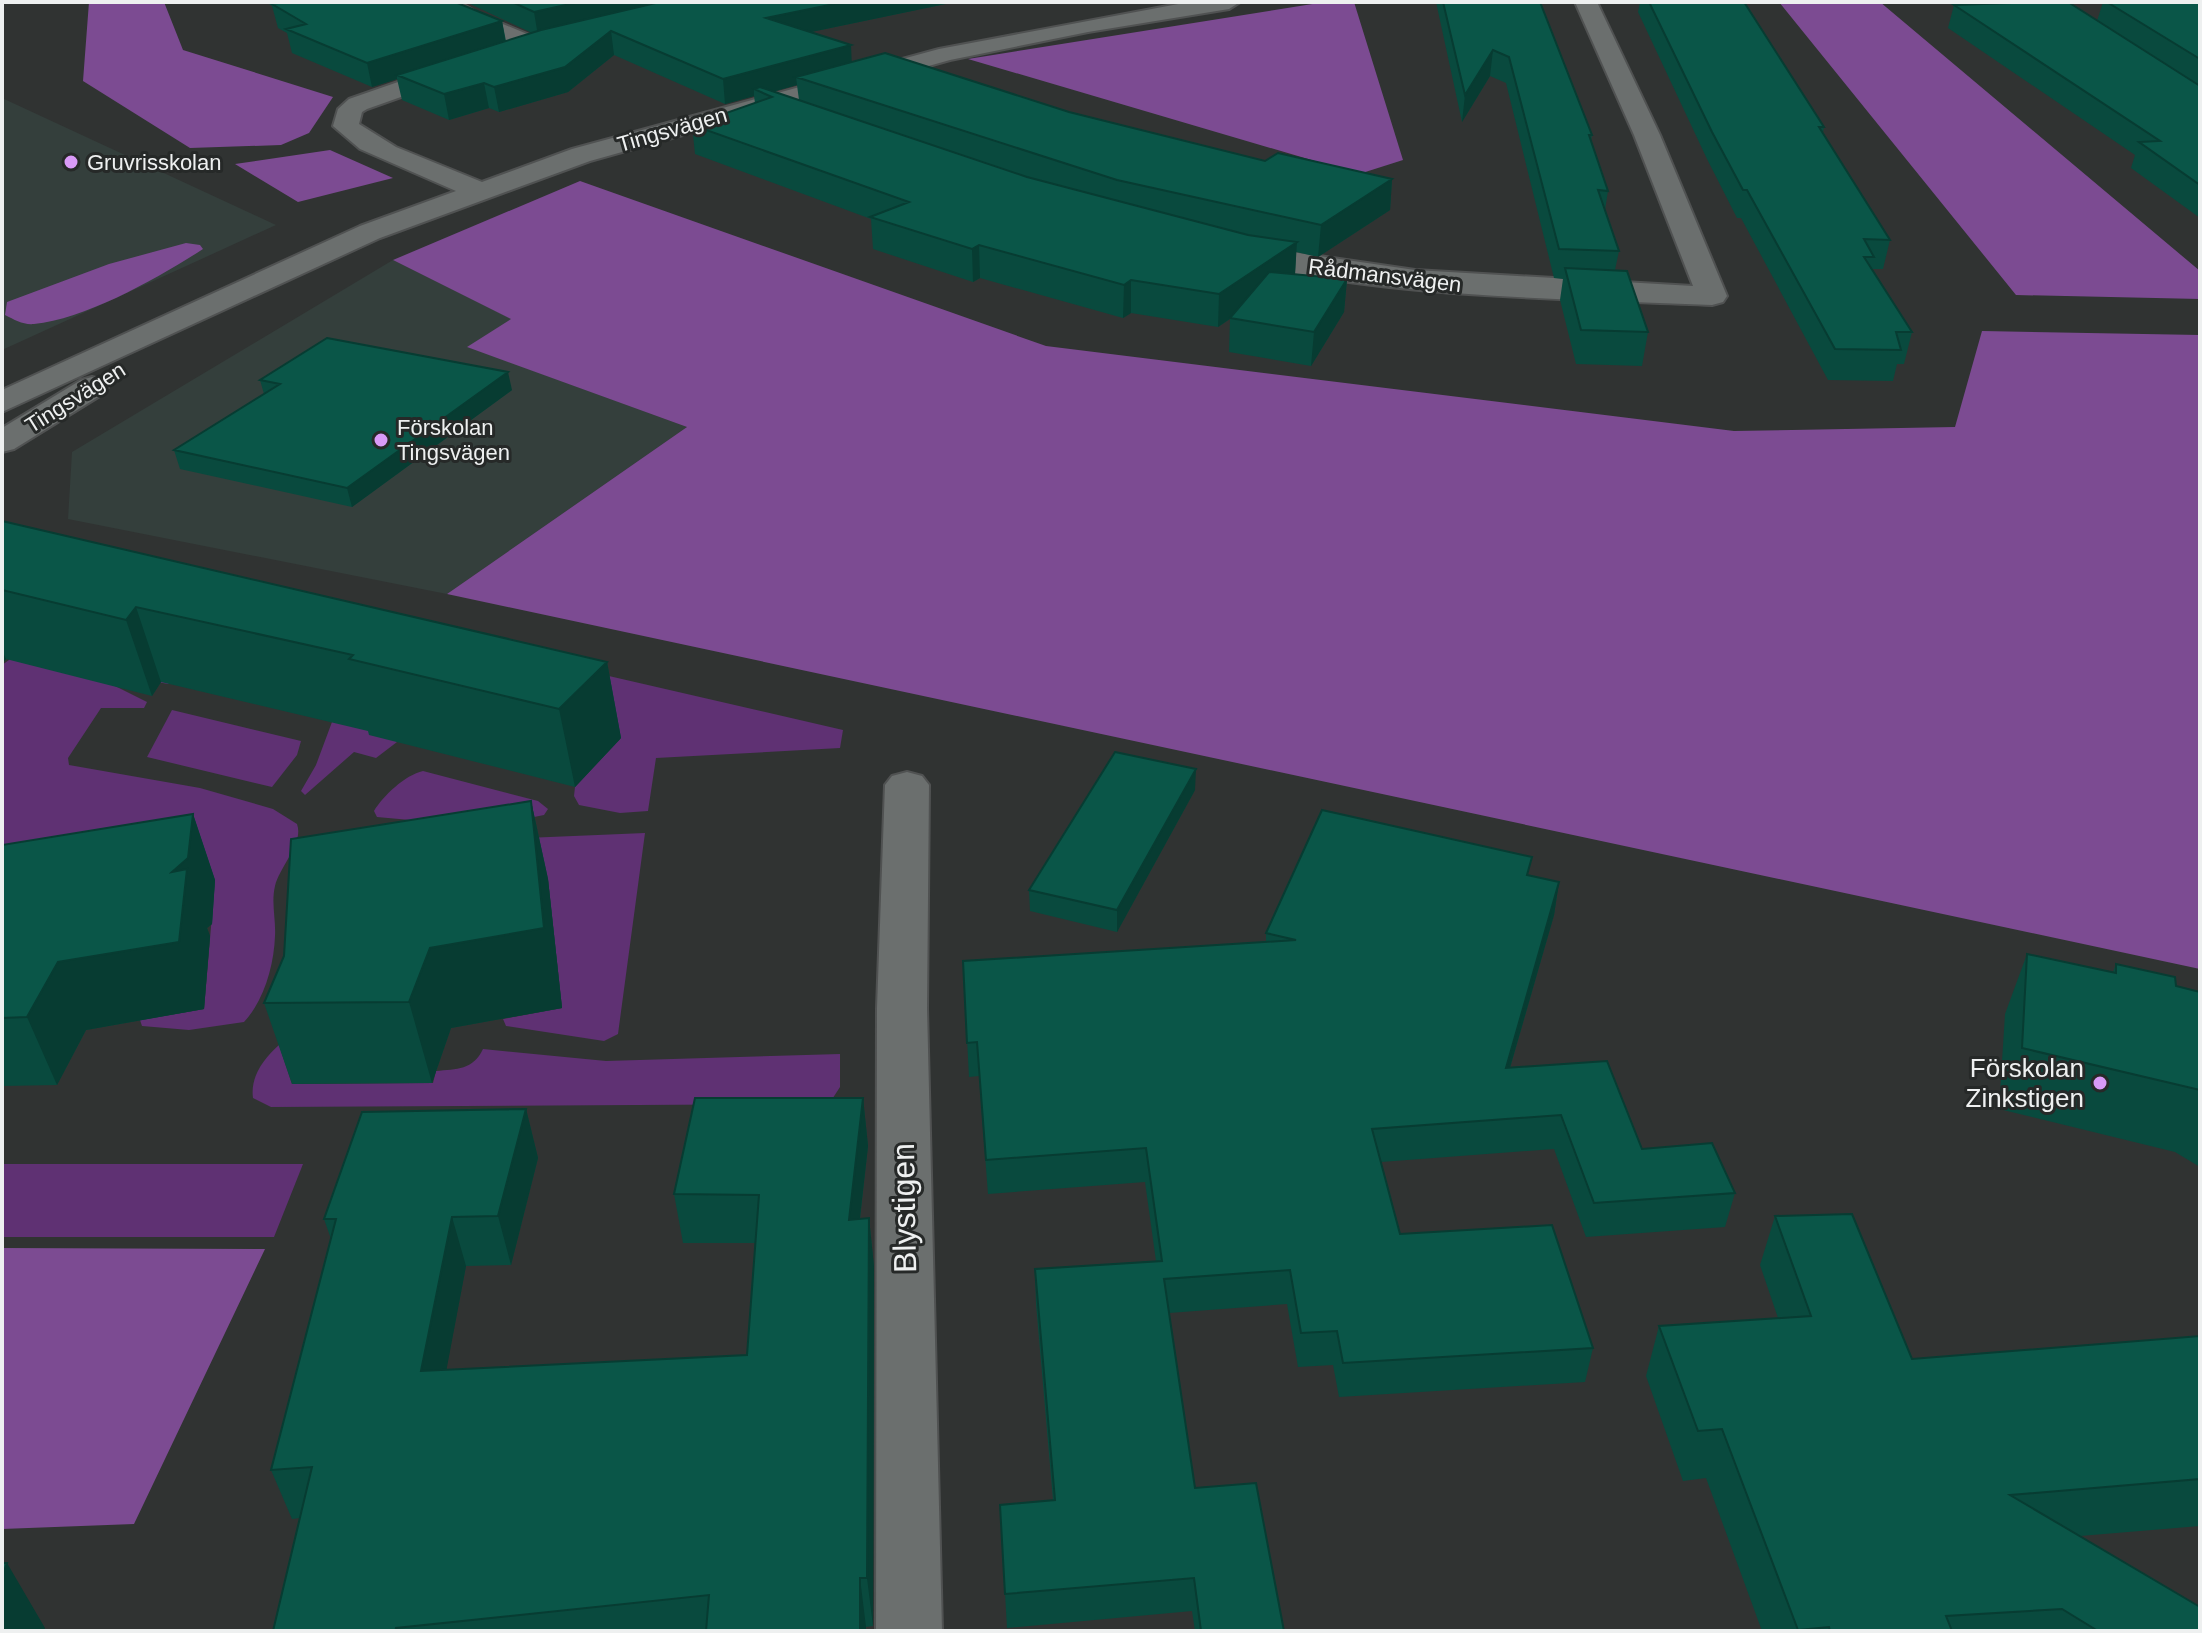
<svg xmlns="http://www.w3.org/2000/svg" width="2202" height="1633" viewBox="0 0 2202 1633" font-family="Helvetica,sans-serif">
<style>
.built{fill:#343f3c}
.green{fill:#5f3173}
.forest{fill:#7c4b92}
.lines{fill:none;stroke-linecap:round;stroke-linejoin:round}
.minor-casing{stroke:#505252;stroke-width:4}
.minor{fill:#6b6f6e;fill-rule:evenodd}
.wall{fill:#094a3e;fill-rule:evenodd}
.shaded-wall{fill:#073c32}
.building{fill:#0a5648;stroke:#073c32;stroke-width:2}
.poi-dot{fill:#d99af7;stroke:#262928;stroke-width:3}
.labels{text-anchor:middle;stroke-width:6;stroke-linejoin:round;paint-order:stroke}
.far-street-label{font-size:22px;fill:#eef0f0;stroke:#262928}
.far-poi-label{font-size:22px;fill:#eef0f0;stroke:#262928;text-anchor:start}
.poi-label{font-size:26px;fill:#eef0f0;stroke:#262928;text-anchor:end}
.near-street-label{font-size:32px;fill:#eef0f0;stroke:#262928}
</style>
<rect width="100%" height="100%" fill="#303332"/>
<path class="built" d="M 2,98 L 276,225 L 2,350 Z
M 393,260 L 512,319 L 468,347 L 687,427 L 447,594 L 68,519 L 72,452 Z"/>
<path class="green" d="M 2,538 L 111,684 L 147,702 L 144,708 L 101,708 L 68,758 L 69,765 L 200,788 L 273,809 L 297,824 C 304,843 280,866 275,886 C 271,903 276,919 275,936 C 274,965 264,1001 244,1022 L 189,1030 L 142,1026 L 140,1020 L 204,1009 L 215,880 L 2,915 L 2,665 L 9,660 Z
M 205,583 L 843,730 L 840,748 L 656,758 L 648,811 L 620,813 L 579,805 L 574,796 L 575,787 L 620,739 L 397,742 L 376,758 L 354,752 L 305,795 L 301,791 L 316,765 L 332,722 L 381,680 L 221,642 L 168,684 L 147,680 Z
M 172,710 L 301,741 L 297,755 L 272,787 L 147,757 Z
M 423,771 L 538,801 L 548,809 L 544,815 L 534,817 L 410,820 L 377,817 L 374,811 C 383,796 405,775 423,771 Z
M 645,833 L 618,1034 L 604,1041 L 506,1026 L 503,1019 L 562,1008 L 548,880 L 410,843 Z
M 279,1045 L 292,1084 L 433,1083 L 436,1071 C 457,1069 473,1070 483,1049 L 606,1061 L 840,1054 L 840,1087 L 829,1104 L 271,1107 L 253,1098 C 250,1077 264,1058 279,1045 Z
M 2,1164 L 303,1164 L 274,1237 L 2,1237 Z"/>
<path class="forest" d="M 89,2 L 164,2 L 183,50 L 333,97 L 309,133 L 281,145 L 190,148 L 83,81 Z
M 1325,2 L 1354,2 L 1403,160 L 1359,174 L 968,59 Z
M 1779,2 L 1880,2 L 2200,271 L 2200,299 L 2016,295 Z
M 330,150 L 393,178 L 298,202 L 235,164 Z
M 580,181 L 1046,346 L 1734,431 L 1955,427 L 1982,331 L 2200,335 L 2200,969 L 447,594 L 687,427 L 467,347 L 511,319 L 393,260 Z
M 186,243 L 200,245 L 203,249 C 160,277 86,319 34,324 C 23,325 15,320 5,315 L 7,302 L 109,264 Z
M 2,1248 L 265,1249 L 134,1524 L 2,1529 Z"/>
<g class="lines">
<g class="minor-casing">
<path id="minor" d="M 433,2 L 459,2 L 479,14 L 544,41 L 547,46 L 544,51 C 523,56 447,19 433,2 Z
M 1189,2 L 1240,2 L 1229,9 L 1088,32 L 950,60 L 590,161 L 380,238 L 2,412 L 2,390 L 360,226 L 456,191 L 360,149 L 333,126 L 338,109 L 349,99 L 447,65 L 463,65 L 467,70 L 463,75 L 367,109 L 362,112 L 359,124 L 396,147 L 482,182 L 572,149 L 939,49 Z
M 1575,2 L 1597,2 L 1660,135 L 1727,296 L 1723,302 L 1712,305 C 1552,298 1383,298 1227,259 L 1223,253 L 1227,247 L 1237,244 L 1415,270 L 1693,286 L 1634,135 Z
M 92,377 L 103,380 L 108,387 L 103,394 L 14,449 L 2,452 L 2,428 L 81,380 Z
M 907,772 L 922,776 L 929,785 L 927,1008 L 942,1631 L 876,1631 L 877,1008 L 885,785 L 892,776 Z"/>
</g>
<use href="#minor" class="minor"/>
</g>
<path class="wall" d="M 266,2 L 455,2 L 502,21 L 506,41 L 532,33 L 466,2 L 955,2 L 811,32 L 852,62 L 1069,112 L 1265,161 L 1392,179 L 1390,210 L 1318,257 L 1296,252 L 1295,274 L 1347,279 L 1344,312 L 1311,366 L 1229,352 L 1230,319 L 1218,327 L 1131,313 L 1123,318 L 980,278 L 973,282 L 873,249 L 871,219 L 695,154 L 692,125 L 755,103 L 754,96 L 725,104 L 614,55 L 568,92 L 499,112 L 489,108 L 449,120 L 402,100 L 397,79 L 372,87 L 292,53 L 287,33 L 278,28 L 272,6 ZM 797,85 L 799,100 L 772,92 Z
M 1436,2 L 1540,2 L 1592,135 L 1591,141 L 1608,191 L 1605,210 L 1619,251 L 1615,270 L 1648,332 L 1642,366 L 1576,364 L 1560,300 L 1563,279 L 1554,278 L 1506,83 L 1490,76 L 1462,122 Z
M 1640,2 L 1744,2 L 1824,127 L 1823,133 L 1890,240 L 1883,269 L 1872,269 L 1912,332 L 1904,364 L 1897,364 L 1893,381 L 1828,380 L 1741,218 L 1737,218 L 1707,159 L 1638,12 Z
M 2103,2 L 2200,2 L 2200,218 L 2131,168 L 2135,155 L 1948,28 L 1954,5 L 2097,21 Z
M 260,380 L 512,390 L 352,507 L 180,469 L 174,450 L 264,394 Z
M 2,521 L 607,662 L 621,738 L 575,787 L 369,735 L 368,731 L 161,682 L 152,696 L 6,659 L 2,664 Z
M 1195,790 L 1117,932 L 1030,911 L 1029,890 Z
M 531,801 L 548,879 L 562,1008 L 451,1028 L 432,1083 L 292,1084 L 264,1003 Z
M 193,814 L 215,880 L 212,924 L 207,928 L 210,936 L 204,1009 L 86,1030 L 57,1085 L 2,1086 L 2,845 Z
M 1529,876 L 1559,882 L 1554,915 L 1510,1068 L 1642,1149 L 1735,1193 L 1725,1227 L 1586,1237 L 1554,1149 L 1381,1162 L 1400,1234 L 1593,1348 L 1585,1382 L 1339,1397 L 1333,1365 L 1298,1367 L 1287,1304 L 1169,1313 L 1195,1488 L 1284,1631 L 1195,1631 L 1192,1611 L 1007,1628 L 1000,1505 L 1053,1500 L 1036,1304 L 1035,1269 L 1156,1261 L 1145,1182 L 988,1194 L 979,1076 L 969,1077 L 963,961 L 1266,942 L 1266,933 Z
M 2027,954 L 2113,972 L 2116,964 L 2176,986 L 2200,992 L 2200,1167 L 2175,1152 L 1999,1109 L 2005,1014 Z
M 863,1098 L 868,1146 L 860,1219 L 869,1218 L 874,1267 L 873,1626 L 866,1627 L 866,1631 L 273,1631 L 300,1518 L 292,1519 L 271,1470 L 331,1239 L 324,1219 L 526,1109 L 538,1158 L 511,1265 L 466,1266 L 446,1370 L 747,1355 L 755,1243 L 683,1243 L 674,1194 Z
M 1775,1216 L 1912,1359 L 2200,1336 L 2200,1526 L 2080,1536 L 2200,1631 L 1762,1631 L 1706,1478 L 1683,1481 L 1646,1376 L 1659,1326 L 1778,1318 L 1760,1265 Z"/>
<path class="shaded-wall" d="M 579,2 L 677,2 L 538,36 L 534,12 Z
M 844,2 L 955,2 L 768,41 L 766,18 Z
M 502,21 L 506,45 L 397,75 L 397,79 L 372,87 L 367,63 Z
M 611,31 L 614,55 L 568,92 L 499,112 L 494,87 Z
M 851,45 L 852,69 L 796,77 L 797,85 L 764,94 L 754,89 L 754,96 L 725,104 L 723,79 Z
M 1493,50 L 1490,76 L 1462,122 L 1465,95 Z
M 484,83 L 489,108 L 449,120 L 444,94 Z
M 1392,179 L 1390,210 L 1318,257 L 1321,225 Z
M 1297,242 L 1295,274 L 1218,327 L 1219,294 Z
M 979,245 L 980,278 L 973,282 L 972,249 Z
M 1347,279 L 1344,312 L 1311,366 L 1314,332 Z
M 1131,280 L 1131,313 L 1123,318 L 1124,285 Z
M 508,372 L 512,390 L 352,507 L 347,488 Z
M 136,607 L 161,682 L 152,696 L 126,620 Z
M 2,650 L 6,659 L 2,664 Z
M 607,662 L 621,738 L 575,787 L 559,709 Z
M 1196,769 L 1195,790 L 1117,932 L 1117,910 Z
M 531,801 L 548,879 L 562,1008 L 451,1028 L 432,1083 L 409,1002 L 430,948 Z
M 193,814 L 215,880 L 212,924 L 207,928 L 210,936 L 204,1009 L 86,1030 L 57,1085 L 27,1017 L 58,962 L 172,872 Z
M 1559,882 L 1554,915 L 1500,1102 L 1506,1068 Z
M 863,1098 L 868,1146 L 854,1269 L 849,1220 Z
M 526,1109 L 538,1158 L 511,1265 L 498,1216 Z
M 452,1217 L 466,1266 L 437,1420 L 421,1371 Z
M 869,1218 L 874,1267 L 873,1626 L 867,1578 Z
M 7,1563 L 45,1628 L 44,1631 L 2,1631 L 2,1576 Z
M 860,1578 L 866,1627 L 866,1631 L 860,1631 Z"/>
<path class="building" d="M 284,2 L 455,2 L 502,21 L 367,63 L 286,29 L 306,24 L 272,4 Z
M 512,2 L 579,2 L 534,12 Z
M 660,2 L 844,2 L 766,18 L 851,45 L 723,79 L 611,31 L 565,67 L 494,87 L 484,83 L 444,94 L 397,75 L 541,30 Z
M 1443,2 L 1540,2 L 1592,135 L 1589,135 L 1608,191 L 1598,190 L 1619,251 L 1559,249 L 1509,57 L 1493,50 L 1465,95 Z
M 1649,2 L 1744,2 L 1824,127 L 1819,127 L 1890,240 L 1864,239 L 1874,257 L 1864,257 L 1912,332 L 1896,332 L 1901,350 L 1835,349 L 1747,190 L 1743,190 L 1712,132 Z
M 2043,2 L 2068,2 L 2200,86 L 2200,185 L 2139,142 L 2160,141 L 1954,5 Z
M 2107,2 L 2200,2 L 2200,59 Z
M 885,53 L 1069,112 L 1265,161 L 1278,153 L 1392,179 L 1321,225 L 1117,180 L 796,77 Z
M 760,87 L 1027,177 L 1248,235 L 1297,242 L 1219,294 L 1131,280 L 1124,285 L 979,245 L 972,249 L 870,217 L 909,202 L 692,125 L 772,97 L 754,89 Z
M 1565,268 L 1627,271 L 1648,332 L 1581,330 Z
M 1269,272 L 1347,279 L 1314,332 L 1230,318 Z
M 327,338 L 508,372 L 347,488 L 174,450 L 280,384 L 260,380 Z
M 2,521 L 607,662 L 559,709 L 349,659 L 353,655 L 136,607 L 126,620 L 2,590 Z
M 1115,752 L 1196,769 L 1117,910 L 1029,890 Z
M 531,801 L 544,928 L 430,948 L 409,1002 L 264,1003 L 284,956 L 291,839 Z
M 1322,810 L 1532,857 L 1527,875 L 1559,882 L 1506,1068 L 1607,1061 L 1642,1149 L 1712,1143 L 1735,1193 L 1594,1203 L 1561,1115 L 1372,1129 L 1400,1234 L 1552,1225 L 1593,1348 L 1343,1363 L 1337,1331 L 1301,1333 L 1290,1270 L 1164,1279 L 1195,1488 L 1256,1483 L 1284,1631 L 1201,1631 L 1194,1578 L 1005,1594 L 1000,1505 L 1055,1500 L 1035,1269 L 1162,1261 L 1146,1148 L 986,1160 L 977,1042 L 967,1043 L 963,961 L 1296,940 L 1266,933 Z
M 193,814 L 188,858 L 172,872 L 187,869 L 179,942 L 58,962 L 27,1017 L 2,1018 L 2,845 Z
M 2027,954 L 2116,973 L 2116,964 L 2175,977 L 2176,986 L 2200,992 L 2200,1090 L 2022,1048 Z
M 695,1098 L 863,1098 L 849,1220 L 869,1218 L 867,1578 L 860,1578 L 860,1631 L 706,1631 L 709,1595 L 396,1628 L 395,1631 L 273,1631 L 312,1467 L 271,1470 L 336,1219 L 324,1219 L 362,1112 L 526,1109 L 498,1216 L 452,1217 L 421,1371 L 747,1355 L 759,1195 L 674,1194 Z
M 1852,1214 L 1912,1359 L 2200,1336 L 2200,1479 L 2010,1495 L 2200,1607 L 2200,1631 L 2098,1631 L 2062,1609 L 1946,1616 L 1952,1631 L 1830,1631 L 1829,1627 L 1798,1630 L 1722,1429 L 1698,1431 L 1659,1326 L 1811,1316 L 1775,1216 Z
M 2,1563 L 7,1563 L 2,1576 Z"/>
<g class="poi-dot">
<circle cx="71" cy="162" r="8"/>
<circle cx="381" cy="440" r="8"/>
<circle cx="2100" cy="1083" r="8"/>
</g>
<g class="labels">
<g class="far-street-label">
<text transform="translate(672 129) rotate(-16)" y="8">Tingsvägen</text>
<text transform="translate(1385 275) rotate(7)" y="8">Rådmansvägen</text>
<text transform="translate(75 397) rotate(-32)" y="8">Tingsvägen</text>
</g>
<g class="far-poi-label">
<text x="87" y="170">Gruvrisskolan</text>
<text x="397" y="435">Förskolan<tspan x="397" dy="25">Tingsvägen</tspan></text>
</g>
<g class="poi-label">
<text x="2084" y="1077">Förskolan<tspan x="2084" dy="30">Zinkstigen</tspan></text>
</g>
<g class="near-street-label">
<text transform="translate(904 1208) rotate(-91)" y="11">Blystigen</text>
</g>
</g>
<rect width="2202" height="1633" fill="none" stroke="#eef0f0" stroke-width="8"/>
</svg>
